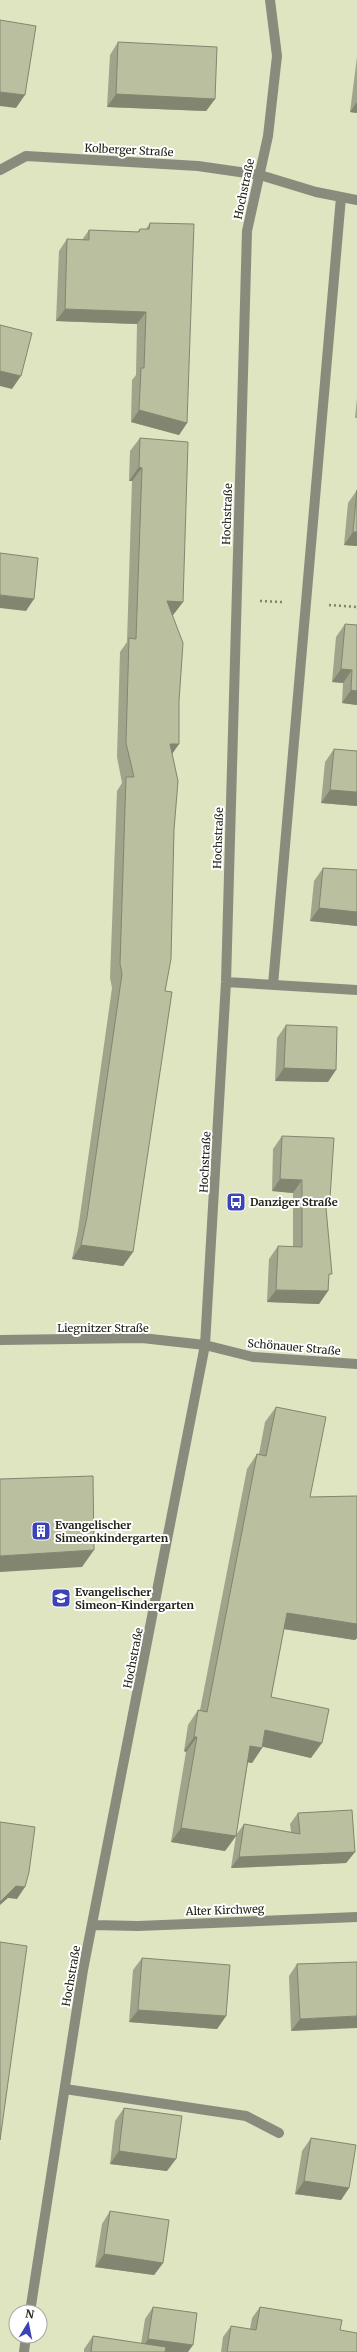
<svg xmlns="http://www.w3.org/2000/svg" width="357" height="2352" viewBox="0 0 357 2352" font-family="Merriweather,serif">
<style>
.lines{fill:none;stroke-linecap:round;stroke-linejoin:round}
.path{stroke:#80836b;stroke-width:2.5;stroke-dasharray:2 3;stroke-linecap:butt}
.lane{stroke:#898b7d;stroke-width:10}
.street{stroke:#898b7d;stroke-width:10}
.wall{fill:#a0a48a}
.shaded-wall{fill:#828670}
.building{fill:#babfa0;stroke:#828670}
.labels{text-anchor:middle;stroke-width:4;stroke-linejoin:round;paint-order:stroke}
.street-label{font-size:11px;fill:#202215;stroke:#fff}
.poi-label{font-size:11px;font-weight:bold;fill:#202215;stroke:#fff;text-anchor:start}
</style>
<rect width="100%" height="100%" fill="#dfe4c1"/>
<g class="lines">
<path class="path" d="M 260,601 L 282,602
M 329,605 L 357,607"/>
<path class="lane" d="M 65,2089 L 246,2116 L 279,2133"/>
<path class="street" d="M 0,170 L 26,156 L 198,166 L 260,175 L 316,192 L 357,200
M 226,982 L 357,990
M 273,985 L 341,197
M 0,1340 L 142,1338 L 205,1345 L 253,1357 L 357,1364
M 93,1925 L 138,1926 L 357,1917
M 30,2312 L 83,1970 L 205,1345 L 226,982 L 247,231 L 268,136 L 277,56 L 270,0
M 24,2352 L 26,2336"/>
</g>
<path class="wall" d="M 118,42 L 215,99 L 206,111 L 107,107 L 110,55 Z
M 357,57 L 357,113 L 350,112 Z
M 150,223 L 187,423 L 179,435 L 131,422 L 132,380 L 136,375 L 137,324 L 56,321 L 59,251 L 67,239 L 82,240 L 89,230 L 137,232 L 140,229 L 146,229 Z
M 357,398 L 357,418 L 355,418 Z
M 140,438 L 183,602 L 173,615 L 172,615 L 179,701 L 179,744 L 172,754 L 174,830 L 165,991 L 133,1252 L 123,1266 L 72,1259 L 78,1230 L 112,988 L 110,978 L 117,791 L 122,783 L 117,757 L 120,652 L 127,642 L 132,481 L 129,481 L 130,451 Z
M 357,490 L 357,546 L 344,545 L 348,503 Z
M 345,624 L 357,625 L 357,705 L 342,703 L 343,683 L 332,682 L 336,637 Z
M 334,749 L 357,806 L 321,803 L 325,762 Z
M 323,868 L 357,870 L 357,926 L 310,921 L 314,881 Z
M 286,1025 L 328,1082 L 275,1081 L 277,1038 Z
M 282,1136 L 326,1204 L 328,1278 L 328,1291 L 319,1304 L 267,1302 L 269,1259 L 278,1246 L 293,1247 L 293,1193 L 272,1191 L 273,1149 Z
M 276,1407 L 310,1497 L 357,1496 L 357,1638 L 355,1640 L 284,1629 L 271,1697 L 311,1758 L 262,1746 L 262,1748 L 252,1763 L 248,1762 L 236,1835 L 244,1824 L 291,1832 L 290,1824 L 298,1813 L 355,1852 L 346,1863 L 231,1868 L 236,1836 L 225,1851 L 171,1842 L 186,1752 L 184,1751 L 188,1725 L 198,1710 L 200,1710 L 247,1469 L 257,1454 L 259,1454 L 265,1422 Z
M 142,1958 L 226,2016 L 217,2029 L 129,2022 L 133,1970 Z
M 357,1962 L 291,2031 L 289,1976 L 297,1964 Z
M 124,2108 L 167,2171 L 110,2164 L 115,2121 Z
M 311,2138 L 349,2188 L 341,2200 L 295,2194 L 302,2151 Z
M 110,2211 L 163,2263 L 154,2275 L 95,2267 L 102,2224 Z
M 153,2307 L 188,2352 L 84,2352 L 84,2349 L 93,2336 L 141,2344 L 145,2319 Z
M 260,2307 L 340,2330 L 357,2352 L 221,2352 L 223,2337 L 231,2326 L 250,2329 L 252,2318 Z"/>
<path class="shaded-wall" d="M 0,92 L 25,95 L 16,108 L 0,106 Z
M 116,94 L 215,99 L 206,111 L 107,107 Z
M 357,102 L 357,113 L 350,112 Z
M 65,309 L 146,312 L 137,324 L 56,321 Z
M 0,371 L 21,376 L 12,389 L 0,386 Z
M 139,410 L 187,423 L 179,435 L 131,422 Z
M 139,467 L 142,468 L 132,481 L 129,481 Z
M 353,532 L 357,532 L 357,546 L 344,545 Z
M 0,595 L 34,599 L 26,611 L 0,608 Z
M 167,601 L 183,602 L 173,615 L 157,615 Z
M 341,669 L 352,670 L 343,683 L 332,682 Z
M 351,690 L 357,691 L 357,705 L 342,703 Z
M 170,744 L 179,744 L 169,758 Z
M 330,790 L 357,792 L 357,806 L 321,803 Z
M 319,908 L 357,912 L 357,926 L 310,921 Z
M 284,1068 L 336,1070 L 328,1082 L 275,1081 Z
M 280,1179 L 302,1180 L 293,1193 L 272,1191 Z
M 325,1197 L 330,1198 L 321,1210 Z
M 81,1245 L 133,1252 L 123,1266 L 72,1259 Z
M 276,1290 L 328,1291 L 319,1304 L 267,1302 Z
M 94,1550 L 82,1567 L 0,1572 L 0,1556 Z
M 287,1613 L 357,1624 L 357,1638 L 355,1640 L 277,1628 Z
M 265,1730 L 322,1743 L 311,1758 L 255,1745 Z
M 194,1737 L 197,1737 L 186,1752 L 184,1751 Z
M 250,1746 L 262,1748 L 252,1763 L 240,1761 Z
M 181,1828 L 236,1836 L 225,1851 L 171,1842 Z
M 355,1852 L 346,1863 L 231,1868 L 239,1857 Z
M 16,1886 L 25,1887 L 17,1899 L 8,1898 L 0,1905 L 0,1902 Z
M 138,2010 L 226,2016 L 217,2029 L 129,2022 Z
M 357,2016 L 357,2028 L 291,2031 L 300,2019 Z
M 119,2151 L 176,2159 L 167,2171 L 110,2164 Z
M 304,2181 L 349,2188 L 341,2200 L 295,2194 Z
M 104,2254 L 163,2263 L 154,2275 L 95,2267 Z
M 148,2339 L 193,2345 L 188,2352 L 140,2352 Z"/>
<path class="building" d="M 0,20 L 36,26 L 25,95 L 0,92 Z
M 118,42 L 217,47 L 215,99 L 116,94 Z
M 150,223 L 194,224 L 187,423 L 139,410 L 141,368 L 144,368 L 146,312 L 65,309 L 67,239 L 89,240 L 89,230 L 139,232 L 140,229 L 149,229 Z
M 0,325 L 32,333 L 21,376 L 0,371 Z
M 140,438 L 188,442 L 183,602 L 167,601 L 183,643 L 179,701 L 179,744 L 170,744 L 178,781 L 174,830 L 171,959 L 165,991 L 172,992 L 133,1252 L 81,1245 L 87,1217 L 122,974 L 120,964 L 126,777 L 134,777 L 126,743 L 129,638 L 136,639 L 142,468 L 139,467 Z
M 357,490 L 357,532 L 353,532 Z
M 0,553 L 38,558 L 34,599 L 0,595 Z
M 345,624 L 357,625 L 357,691 L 351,690 L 352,670 L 341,669 Z
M 334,749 L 357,751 L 357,792 L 330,790 Z
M 323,868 L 357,870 L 357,912 L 319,908 Z
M 286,1025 L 337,1027 L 336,1070 L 284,1068 Z
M 282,1136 L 334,1138 L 330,1198 L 325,1197 L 332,1274 L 329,1274 L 328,1291 L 276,1290 L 278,1246 L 302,1247 L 302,1180 L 280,1179 Z
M 276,1407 L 326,1417 L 310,1497 L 357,1496 L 357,1624 L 287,1613 L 271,1697 L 329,1709 L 322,1743 L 265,1730 L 262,1748 L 250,1746 L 236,1836 L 181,1828 L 197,1737 L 194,1737 L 198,1710 L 207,1712 L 257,1454 L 266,1456 Z
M 93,1476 L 94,1550 L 0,1556 L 0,1479 Z
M 352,1810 L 355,1852 L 239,1857 L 244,1824 L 300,1834 L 298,1813 Z
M 0,1822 L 35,1827 L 29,1872 L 25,1887 L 16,1886 L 0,1902 Z
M 0,1942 L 27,1946 L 0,2140 Z
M 142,1958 L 230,1965 L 226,2016 L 138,2010 Z
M 357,1962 L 357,2016 L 300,2019 L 297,1964 Z
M 124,2108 L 182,2116 L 176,2159 L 119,2151 Z
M 311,2138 L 356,2145 L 349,2188 L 304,2181 Z
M 110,2211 L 169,2220 L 163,2263 L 104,2254 Z
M 153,2307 L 197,2313 L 193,2345 L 148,2339 Z
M 260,2307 L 342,2320 L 340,2330 L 357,2333 L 357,2352 L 227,2352 L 231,2326 L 256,2330 Z
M 93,2336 L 166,2347 L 165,2352 L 91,2352 Z"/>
<defs>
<g id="bus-square" transform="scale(1)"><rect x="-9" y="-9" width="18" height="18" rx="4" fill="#3c43b7" stroke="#fff"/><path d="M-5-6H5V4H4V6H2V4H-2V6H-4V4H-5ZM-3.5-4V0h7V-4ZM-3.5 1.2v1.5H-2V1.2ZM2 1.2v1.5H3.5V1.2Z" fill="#fff"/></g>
<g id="building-square" transform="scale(1)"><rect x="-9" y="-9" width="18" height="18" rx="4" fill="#3c43b7" stroke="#fff"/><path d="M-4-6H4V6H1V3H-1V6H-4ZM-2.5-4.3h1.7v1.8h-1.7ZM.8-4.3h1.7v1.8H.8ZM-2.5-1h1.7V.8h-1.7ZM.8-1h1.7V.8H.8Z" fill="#fff"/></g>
<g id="school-square" transform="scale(1)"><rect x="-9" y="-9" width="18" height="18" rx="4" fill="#3c43b7" stroke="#fff"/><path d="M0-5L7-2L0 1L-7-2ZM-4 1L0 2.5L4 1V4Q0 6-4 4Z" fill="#fff"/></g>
</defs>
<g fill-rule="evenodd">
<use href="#bus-square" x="236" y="1202"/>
<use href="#building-square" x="41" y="1531"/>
<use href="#school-square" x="61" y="1598"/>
</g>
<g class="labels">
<g class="street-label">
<text transform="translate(129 150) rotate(3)" y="4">Kolberger Straße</text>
<text transform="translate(244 189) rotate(-78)" y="4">Hochstraße</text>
<text transform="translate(227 514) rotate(-88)" y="4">Hochstraße</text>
<text transform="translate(218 838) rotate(-88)" y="4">Hochstraße</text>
<text transform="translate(205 1162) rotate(-87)" y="4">Hochstraße</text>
<text x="103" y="1332">Liegnitzer Straße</text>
<text transform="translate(294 1347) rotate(5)" y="4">Schönauer Straße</text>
<text transform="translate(133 1658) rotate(-79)" y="4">Hochstraße</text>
<text transform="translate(225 1910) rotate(-2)" y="4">Alter Kirchweg</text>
<text transform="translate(71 1976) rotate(-80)" y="4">Hochstraße</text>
</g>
<g class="poi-label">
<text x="250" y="1206">Danziger Straße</text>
<text x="55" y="1529">Evangelischer<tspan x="55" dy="13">Simeonkindergarten</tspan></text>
<text x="75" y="1596">Evangelischer<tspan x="75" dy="13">Simeon-Kindergarten</tspan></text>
</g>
</g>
<g transform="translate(28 2324) rotate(10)"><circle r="19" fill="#ffffff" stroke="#a6a7a1"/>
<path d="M0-3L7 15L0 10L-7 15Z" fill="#3c43b7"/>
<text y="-6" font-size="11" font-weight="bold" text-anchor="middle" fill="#202215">N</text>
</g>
</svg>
